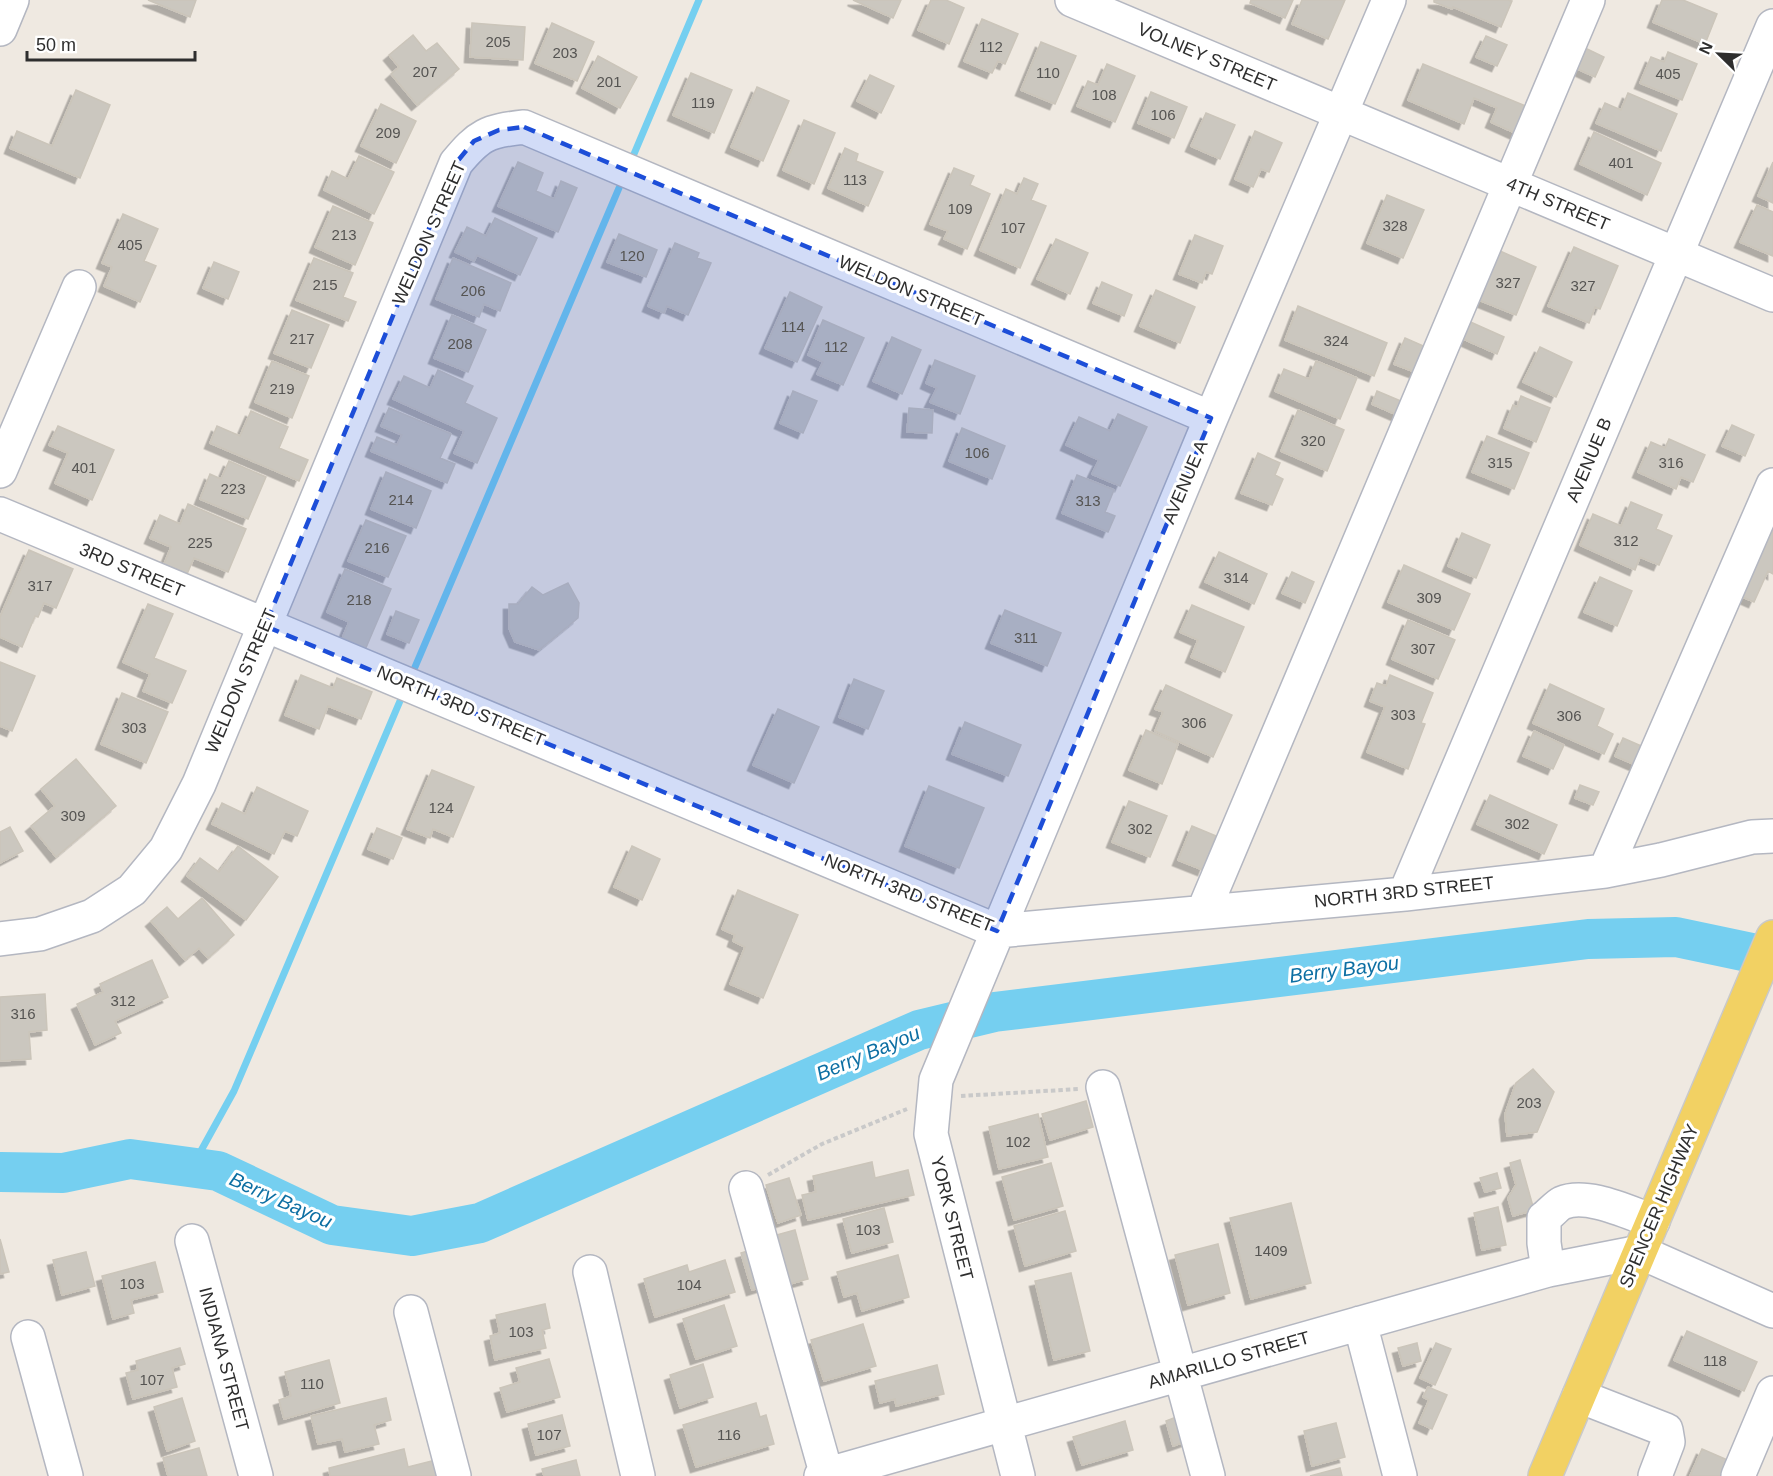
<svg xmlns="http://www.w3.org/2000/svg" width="1773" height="1476" viewBox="0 0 1773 1476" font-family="Arial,sans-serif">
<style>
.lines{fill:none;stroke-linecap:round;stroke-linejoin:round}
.stream{stroke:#75cff0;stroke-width:7}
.river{stroke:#75cff0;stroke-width:40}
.building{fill:#cbc7bf;stroke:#cbc5ba;stroke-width:1.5;filter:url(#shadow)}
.minor-casing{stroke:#b4b7c1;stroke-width:36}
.major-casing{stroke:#c9c9c9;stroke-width:36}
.path{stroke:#c9c9c9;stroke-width:4;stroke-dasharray:4.5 3;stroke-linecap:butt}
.minor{stroke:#fff;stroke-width:33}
.major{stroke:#f2d163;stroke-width:33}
.marked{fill:#1d4ed8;fill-opacity:0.2;stroke:#1d4ed8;stroke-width:4.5;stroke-dasharray:12 8;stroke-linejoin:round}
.labels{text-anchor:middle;stroke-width:6;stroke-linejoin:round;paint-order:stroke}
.number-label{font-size:15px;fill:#555452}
.street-label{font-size:18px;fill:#2e2e2e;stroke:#fff}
.water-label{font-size:20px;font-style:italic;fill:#0d6fa3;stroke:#fff}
</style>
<defs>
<filter id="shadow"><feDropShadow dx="-5.5" dy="5.5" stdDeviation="0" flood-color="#0004"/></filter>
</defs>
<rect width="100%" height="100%" fill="#efe9e1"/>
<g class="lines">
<path class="stream" d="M 634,154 L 699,0
M 415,667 L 619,188
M 192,1167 L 234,1091 L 400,701"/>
<path class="river" d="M 0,1172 L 63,1173 L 130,1159 L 218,1171 L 332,1225 L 412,1236 L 480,1223 L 919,1030 L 994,1012 L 1588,939 L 1676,937 L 1752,953 L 1773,961"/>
</g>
<path class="building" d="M 148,0 L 196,0 L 190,17 Z
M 853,0 L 901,0 L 893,18 Z
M 931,0 L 946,0 L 964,8 L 949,44 L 918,30 Z
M 1251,0 L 1293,0 L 1285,18 L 1250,3 Z
M 1302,0 L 1345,0 L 1328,39 L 1292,24 Z
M 1434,0 L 1508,0 L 1512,1 L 1501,27 L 1453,7 L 1452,9 L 1434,2 Z
M 1662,0 L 1683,0 L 1717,14 L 1705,44 L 1653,22 Z
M 982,19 L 1018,34 L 1005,64 L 998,61 L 992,73 L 964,61 Z
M 472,23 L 525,27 L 523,60 L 470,57 Z
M 552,23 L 594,42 L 577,81 L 535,63 Z
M 413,35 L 426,51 L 437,43 L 459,69 L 417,105 L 391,74 L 399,67 L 389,55 Z
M 1486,36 L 1507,45 L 1497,66 L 1476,57 Z
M 1041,42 L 1076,56 L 1055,104 L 1021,90 Z
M 1583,47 L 1604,57 L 1595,77 L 1573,67 Z
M 1668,52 L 1697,64 L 1682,100 L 1640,83 L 1651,57 L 1664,62 Z
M 598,56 L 637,77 L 620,108 L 582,88 Z
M 1107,64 L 1135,76 L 1115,122 L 1077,106 L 1088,81 L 1098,85 Z
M 1423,64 L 1528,107 L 1517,134 L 1491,122 L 1497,108 L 1474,98 L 1464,124 L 1408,100 Z
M 691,73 L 732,90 L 714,133 L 673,115 Z
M 870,75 L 894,86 L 881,113 L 857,101 Z
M 757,87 L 789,101 L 763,161 L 731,147 Z
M 76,90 L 110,105 L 80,178 L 10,148 L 17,131 L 52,146 Z
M 1151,92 L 1187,107 L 1174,138 L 1138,123 Z
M 1628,93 L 1677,114 L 1661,151 L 1596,123 L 1605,103 L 1621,110 Z
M 381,104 L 416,121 L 396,163 L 361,146 Z
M 1206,113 L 1235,125 L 1220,159 L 1191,146 Z
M 804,120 L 835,133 L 814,184 L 783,170 Z
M 1255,131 L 1282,143 L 1269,172 L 1261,169 L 1253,187 L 1235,179 Z
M 1594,132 L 1661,163 L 1647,195 L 1580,164 Z
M 845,148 L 858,154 L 856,161 L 883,172 L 868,206 L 828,188 Z
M 359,156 L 394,172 L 374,214 L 324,190 L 332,171 L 348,179 Z
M 518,162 L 543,173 L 536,191 L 554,199 L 561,181 L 577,188 L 558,232 L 498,206 Z
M 1773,162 L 1773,203 L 1758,196 Z
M 954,168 L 974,176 L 970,185 L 990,194 L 967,249 L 944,239 L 948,231 L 930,224 Z
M 1024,178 L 1038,184 L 1031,200 L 1046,206 L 1020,268 L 980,250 L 1006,189 L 1017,194 Z
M 1387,195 L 1424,210 L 1403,258 L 1367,243 Z
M 1757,205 L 1773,212 L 1773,256 L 1740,242 Z
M 333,206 L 373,223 L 355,265 L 315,247 Z
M 123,214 L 158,229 L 144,261 L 156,266 L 140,302 L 104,286 L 112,267 L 102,263 Z
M 495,218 L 537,238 L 520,275 L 477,255 L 474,261 L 455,252 L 467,227 L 486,236 Z
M 619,234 L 657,250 L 646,277 L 607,262 Z
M 1195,235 L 1223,246 L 1212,274 L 1206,272 L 1202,283 L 1179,274 Z
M 1056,239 L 1088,253 L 1070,294 L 1037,279 Z
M 675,243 L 699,253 L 697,258 L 711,263 L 688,315 L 667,306 L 664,313 L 648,306 Z
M 1574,247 L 1618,266 L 1600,309 L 1595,307 L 1589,323 L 1548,306 Z
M 1500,251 L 1536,267 L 1516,315 L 1479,300 Z
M 314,258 L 353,273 L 343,297 L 356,302 L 348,321 L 296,300 Z
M 453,258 L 511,283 L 500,311 L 484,304 L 479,317 L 436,299 Z
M 214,262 L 239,272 L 228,299 L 203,288 Z
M 1102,282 L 1132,295 L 1124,316 L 1093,303 Z
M 1156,290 L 1195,307 L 1180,343 L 1140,326 Z
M 790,292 L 822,307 L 797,362 L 765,348 Z
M 1298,306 L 1387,343 L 1374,376 L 1285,340 Z
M 292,310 L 329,325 L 311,368 L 274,353 Z
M 452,315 L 486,330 L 468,372 L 434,358 Z
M 823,320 L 864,338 L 843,385 L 817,374 L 823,362 L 808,355 Z
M 1466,320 L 1504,337 L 1497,354 L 1459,337 Z
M 892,337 L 921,350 L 902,394 L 873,381 Z
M 1405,338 L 1430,349 L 1420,374 L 1394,364 Z
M 1540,347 L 1572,362 L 1556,397 L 1523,382 Z
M 935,360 L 975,376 L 960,414 L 930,402 L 937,388 L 926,383 Z
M 272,361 L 309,376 L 292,418 L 255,402 Z
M 1316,361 L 1357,378 L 1340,419 L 1275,391 L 1284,369 L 1309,379 Z
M 438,370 L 473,386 L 465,403 L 497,418 L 477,463 L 454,453 L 464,431 L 393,399 L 404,376 L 430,388 Z
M 793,391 L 817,401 L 803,433 L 780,423 Z
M 1377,391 L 1403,402 L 1397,415 L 1372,404 Z
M 1521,396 L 1550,408 L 1536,442 L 1504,428 L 1513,405 L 1517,407 Z
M 389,408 L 451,434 L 440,458 L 455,464 L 447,483 L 371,451 L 377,437 L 397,445 L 402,435 L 381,426 Z
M 909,408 L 933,410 L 932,433 L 907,432 Z
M 1298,410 L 1344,430 L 1327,471 L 1281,451 Z
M 251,411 L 288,427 L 279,448 L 308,460 L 299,481 L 210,443 L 217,426 L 240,436 Z
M 1118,414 L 1147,427 L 1120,486 L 1092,474 L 1099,460 L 1066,445 L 1079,417 L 1110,431 Z
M 1732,425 L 1754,435 L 1745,456 L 1722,446 Z
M 58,426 L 114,450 L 92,500 L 55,483 L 68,453 L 49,445 Z
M 962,428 L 1005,446 L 992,479 L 949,461 Z
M 1487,436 L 1529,453 L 1514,489 L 1472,472 Z
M 1669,439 L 1705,455 L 1693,482 L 1681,477 L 1676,489 L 1638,472 L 1651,442 L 1665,448 Z
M 1258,453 L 1280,463 L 1275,475 L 1283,479 L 1272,505 L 1241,493 Z
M 229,461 L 266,477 L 248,519 L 200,499 L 210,474 L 221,479 Z
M 386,472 L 431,491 L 416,528 L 371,509 Z
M 1077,475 L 1114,490 L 1105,512 L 1115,516 L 1108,532 L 1062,513 Z
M 1631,502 L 1662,515 L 1656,529 L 1672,536 L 1659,565 L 1640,557 L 1635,570 L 1580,545 L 1593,514 L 1621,526 Z
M 188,504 L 246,529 L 228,572 L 194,558 L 187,574 L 164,564 L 171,547 L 150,538 L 160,515 L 180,524 Z
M 1773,510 L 1773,574 L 1768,571 L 1754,602 L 1736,594 Z
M 366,520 L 406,536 L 388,577 L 348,561 Z
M 1462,533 L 1490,545 L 1476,578 L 1448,566 Z
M 29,550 L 73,569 L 56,608 L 44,603 L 38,617 L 35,616 L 22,647 L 0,637 L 0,617 Z
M 1219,552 L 1267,574 L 1254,604 L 1205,582 Z
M 1404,565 L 1470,594 L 1454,630 L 1388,602 Z
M 345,569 L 391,589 L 365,650 L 342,639 L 349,622 L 327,612 Z
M 1292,572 L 1314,582 L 1305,603 L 1282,593 Z
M 1600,577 L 1632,591 L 1617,626 L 1584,612 Z
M 568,583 L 579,603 L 578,618 L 539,650 L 515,642 L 509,628 L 509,604 L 518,604 L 532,587 L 543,595 Z
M 148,604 L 173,614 L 154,658 L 186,671 L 172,703 L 143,691 L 150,674 L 123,662 Z
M 1192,605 L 1244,627 L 1225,672 L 1191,657 L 1198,640 L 1180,632 Z
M 1005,610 L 1061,633 L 1047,666 L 991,643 Z
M 396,611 L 419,620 L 409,643 L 387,634 Z
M 1408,620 L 1455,640 L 1438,679 L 1392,659 Z
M 0,662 L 35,676 L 12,731 L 0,726 Z
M 301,675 L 333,688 L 337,678 L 372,692 L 361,719 L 328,706 L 319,729 L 285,715 Z
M 1390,675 L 1433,693 L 1421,723 L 1425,724 L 1408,769 L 1367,752 L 1385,707 L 1370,701 L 1377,683 L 1386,686 Z
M 854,679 L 884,691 L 868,729 L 839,717 Z
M 1550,684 L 1604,709 L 1597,726 L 1613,734 L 1604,754 L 1533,723 Z
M 1166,685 L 1232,715 L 1213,757 L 1155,731 L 1163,712 L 1155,709 Z
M 122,693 L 168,712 L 146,763 L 101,744 Z
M 778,709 L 819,727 L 794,783 L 753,765 Z
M 965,722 L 1021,745 L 1008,776 L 952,754 Z
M 1146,730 L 1178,744 L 1162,784 L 1129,770 Z
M 1534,731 L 1564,745 L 1553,769 L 1523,756 Z
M 1623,738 L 1648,749 L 1640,767 L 1615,756 Z
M 76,759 L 116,806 L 56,857 L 31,826 L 55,806 L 41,789 Z
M 432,770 L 474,787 L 453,837 L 433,829 L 430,838 L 407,829 Z
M 1580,785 L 1599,792 L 1593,805 L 1575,798 Z
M 929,786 L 984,808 L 959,868 L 905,846 Z
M 257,787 L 308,811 L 297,836 L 285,831 L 274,854 L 212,824 L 222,803 L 245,814 Z
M 1490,795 L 1557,825 L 1544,854 L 1477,824 Z
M 1129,801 L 1167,816 L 1150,857 L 1112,842 Z
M 1192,826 L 1216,836 L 1203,870 L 1178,860 Z
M 10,827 L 23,851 L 0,863 L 0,832 Z
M 377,828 L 402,838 L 393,859 L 368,849 Z
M 238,846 L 278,877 L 246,920 L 187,876 L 200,858 L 219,872 Z
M 632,846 L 660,859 L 642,900 L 614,887 Z
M 738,890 L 798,915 L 763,998 L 730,984 L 745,947 L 733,941 L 735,935 L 722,929 Z
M 202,898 L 234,935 L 208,958 L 199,948 L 185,960 L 151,921 L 167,907 L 178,919 Z
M 152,960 L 168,997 L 115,1021 L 121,1033 L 95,1045 L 77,1004 L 103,992 L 100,984 Z
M 45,994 L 47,1030 L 29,1032 L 31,1059 L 0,1061 L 0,997 Z
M 1533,1069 L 1554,1092 L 1537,1132 L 1507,1136 L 1505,1114 L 1516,1083 Z
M 1086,1101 L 1093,1127 L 1050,1140 L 1042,1114 Z
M 1038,1114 L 1048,1157 L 999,1169 L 989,1127 Z
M 1520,1160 L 1534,1210 L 1513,1216 L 1508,1198 L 1516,1185 L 1510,1163 Z
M 872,1162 L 875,1178 L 908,1170 L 914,1195 L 808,1220 L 802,1195 L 816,1192 L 813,1176 Z
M 1051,1163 L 1063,1206 L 1014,1220 L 1002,1177 Z
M 1497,1173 L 1501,1188 L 1485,1192 L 1480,1178 Z
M 789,1178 L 801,1215 L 778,1223 L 766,1185 Z
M 1291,1203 L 1311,1283 L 1251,1299 L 1230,1218 Z
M 1498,1207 L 1506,1245 L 1482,1250 L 1474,1213 Z
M 884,1208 L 893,1242 L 852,1253 L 843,1219 Z
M 1065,1211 L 1076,1251 L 1025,1266 L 1014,1226 Z
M 795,1230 L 808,1279 L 786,1285 L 773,1236 Z
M 0,1239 L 9,1272 L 0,1274 Z
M 1218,1244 L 1230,1293 L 1188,1305 L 1175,1255 Z
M 754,1249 L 765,1286 L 752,1290 L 741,1253 Z
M 86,1252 L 95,1286 L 62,1295 L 53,1260 Z
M 898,1255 L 909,1297 L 862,1311 L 857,1293 L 844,1297 L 837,1272 Z
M 725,1260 L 735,1292 L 655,1317 L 644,1279 L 687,1265 L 689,1272 Z
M 155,1262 L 163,1292 L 131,1300 L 134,1313 L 113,1319 L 102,1276 Z
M 1071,1273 L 1090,1351 L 1054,1360 L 1035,1281 Z
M 545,1304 L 550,1328 L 542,1330 L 546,1348 L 495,1360 L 490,1336 L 500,1333 L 496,1315 Z
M 724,1305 L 737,1346 L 696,1359 L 683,1319 Z
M 863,1324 L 876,1366 L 824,1381 L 811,1340 Z
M 1687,1331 L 1757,1362 L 1744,1391 L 1674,1360 Z
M 1417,1343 L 1421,1361 L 1403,1366 L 1398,1348 Z
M 1436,1343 L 1451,1349 L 1435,1385 L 1420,1378 Z
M 180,1348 L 185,1364 L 172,1368 L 177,1387 L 133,1399 L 126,1373 L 138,1370 L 136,1361 Z
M 549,1359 L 560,1397 L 507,1412 L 500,1388 L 520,1382 L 516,1368 Z
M 329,1360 L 340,1403 L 284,1419 L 279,1400 L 291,1396 L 285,1372 Z
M 703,1364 L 713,1397 L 680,1408 L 670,1375 Z
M 937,1365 L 944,1394 L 896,1406 L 895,1399 L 880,1403 L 875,1381 Z
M 1428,1387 L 1447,1395 L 1432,1429 L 1419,1423 L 1429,1400 L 1423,1397 Z
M 182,1398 L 195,1441 L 167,1451 L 154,1407 Z
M 386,1398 L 391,1420 L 374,1425 L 379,1444 L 345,1452 L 342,1439 L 318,1444 L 311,1416 Z
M 756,1403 L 760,1417 L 766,1415 L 774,1444 L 696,1467 L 683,1425 Z
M 562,1415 L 570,1446 L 536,1455 L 528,1424 Z
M 1179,1416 L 1187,1441 L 1173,1446 L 1166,1421 Z
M 1125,1421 L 1133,1450 L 1082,1465 L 1073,1437 Z
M 1336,1423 L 1345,1457 L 1312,1466 L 1304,1431 Z
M 199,1448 L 207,1476 L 168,1476 L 163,1458 Z
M 404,1449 L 408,1467 L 436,1460 L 440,1476 L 330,1476 L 329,1468 Z
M 1702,1449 L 1732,1462 L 1726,1476 L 1690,1476 Z
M 576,1460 L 580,1476 L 544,1476 L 542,1469 Z
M 1340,1468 L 1342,1476 L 1310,1476 Z"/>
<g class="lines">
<g class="minor-casing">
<path id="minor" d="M 1072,0 L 1773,295
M 0,29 L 12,0
M 0,471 L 79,287
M 0,514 L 997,931 L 1405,894 L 1605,871 L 1661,860 L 1752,837 L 1773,836
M 1605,871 L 1773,485
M 1405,894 L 1773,26
M 1204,910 L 1588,0
M 0,939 L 40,934 L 92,916 L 132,890 L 166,849 L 199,784 L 456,163 C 479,135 487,131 524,127 L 1211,418
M 1103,1087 L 1208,1476
M 746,1188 L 827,1476
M 192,1241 L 256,1476
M 1548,1270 L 1544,1243 L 1544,1218 C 1550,1214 1556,1206 1562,1203 C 1587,1192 1629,1213 1653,1221
M 590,1272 L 638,1476
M 411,1312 L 454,1476
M 1360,1323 L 1400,1476
M 28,1337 L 66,1476
M 1579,1396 L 1666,1430 L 1668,1442 L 1655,1476
M 821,1476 L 1548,1270 L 1640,1252 L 1773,1311
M 1018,1476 L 931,1134 L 936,1080 L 1211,418 L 1389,0
M 1738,1476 L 1773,1393"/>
</g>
<g class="major-casing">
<path id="major" d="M 1545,1476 L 1773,937"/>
</g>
<path class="path" d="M 961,1096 L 1079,1089
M 768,1175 L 822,1144 L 907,1109"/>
<use href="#minor" class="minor"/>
<use href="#major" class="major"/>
</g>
<path class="marked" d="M 524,127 L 1211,418 L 997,931 L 265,626 L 456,163 L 474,141 L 499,130 Z"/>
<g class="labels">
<g class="number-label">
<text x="498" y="47">205</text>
<text x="991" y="52">112</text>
<text x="565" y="58">203</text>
<text x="425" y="77">207</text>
<text x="1048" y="78">110</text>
<text x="1668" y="79">405</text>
<text x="609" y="87">201</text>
<text x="1104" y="100">108</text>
<text x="703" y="108">119</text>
<text x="1163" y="120">106</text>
<text x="388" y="138">209</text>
<text x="1621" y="168">401</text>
<text x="855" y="185">113</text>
<text x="960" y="214">109</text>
<text x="1395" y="231">328</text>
<text x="1013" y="233">107</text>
<text x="344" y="240">213</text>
<text x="130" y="250">405</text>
<text x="632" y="261">120</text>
<text x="1508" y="288">327</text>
<text x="325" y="290">215</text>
<text x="1583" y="291">327</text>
<text x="473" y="296">206</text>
<text x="793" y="332">114</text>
<text x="302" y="344">217</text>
<text x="1336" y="346">324</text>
<text x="460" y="349">208</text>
<text x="836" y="352">112</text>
<text x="282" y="394">219</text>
<text x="1313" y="446">320</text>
<text x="977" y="458">106</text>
<text x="1500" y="468">315</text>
<text x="1671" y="468">316</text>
<text x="84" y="473">401</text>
<text x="233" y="494">223</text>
<text x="401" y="505">214</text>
<text x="1088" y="506">313</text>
<text x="1626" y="546">312</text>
<text x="200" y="548">225</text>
<text x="377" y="553">216</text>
<text x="1236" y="583">314</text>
<text x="40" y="591">317</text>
<text x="1429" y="603">309</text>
<text x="359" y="605">218</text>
<text x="1026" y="643">311</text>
<text x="1423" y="654">307</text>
<text x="1403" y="720">303</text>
<text x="1569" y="721">306</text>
<text x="1194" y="728">306</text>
<text x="134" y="733">303</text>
<text x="441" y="813">124</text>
<text x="73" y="821">309</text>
<text x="1517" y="829">302</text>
<text x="1140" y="834">302</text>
<text x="123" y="1006">312</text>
<text x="23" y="1019">316</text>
<text x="1529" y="1108">203</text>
<text x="1018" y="1147">102</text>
<text x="868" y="1235">103</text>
<text x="1271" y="1256">1409</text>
<text x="132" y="1289">103</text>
<text x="689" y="1290">104</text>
<text x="521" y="1337">103</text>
<text x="1715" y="1366">118</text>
<text x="152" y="1385">107</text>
<text x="312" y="1389">110</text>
<text x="549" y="1440">107</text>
<text x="729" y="1440">116</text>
</g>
<g class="street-label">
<text transform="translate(1207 57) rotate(23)" y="6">VOLNEY STREET</text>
<text transform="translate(1558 204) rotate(23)" y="6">4TH STREET</text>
<text transform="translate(429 233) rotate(-66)" y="6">WELDON STREET</text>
<text transform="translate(911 291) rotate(23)" y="6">WELDON STREET</text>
<text transform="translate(1589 460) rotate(-67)" y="6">AVENUE B</text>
<text transform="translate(1185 482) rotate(-67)" y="6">AVENUE A</text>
<text transform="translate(132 570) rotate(23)" y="6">3RD STREET</text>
<text transform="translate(241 681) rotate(-67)" y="6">WELDON STREET</text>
<text transform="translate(461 706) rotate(23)" y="6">NORTH 3RD STREET</text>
<text transform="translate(1404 892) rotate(-6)" y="6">NORTH 3RD STREET</text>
<text transform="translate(909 893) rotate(22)" y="6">NORTH 3RD STREET</text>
<text transform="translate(1659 1206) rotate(-67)" y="6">SPENCER HIGHWAY</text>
<text transform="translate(952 1218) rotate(76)" y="6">YORK STREET</text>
<text transform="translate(224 1359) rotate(75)" y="6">INDIANA STREET</text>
<text transform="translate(1229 1360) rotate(-16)" y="6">AMARILLO STREET</text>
</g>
<g class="water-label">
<text transform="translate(1344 969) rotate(-7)" y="7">Berry Bayou</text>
<text transform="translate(868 1053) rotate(-23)" y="7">Berry Bayou</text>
<text transform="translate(281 1200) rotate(24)" y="7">Berry Bayou</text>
</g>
</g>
<g transform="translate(1719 54) rotate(294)" stroke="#ffffff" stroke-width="4.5" paint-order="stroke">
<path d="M0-4.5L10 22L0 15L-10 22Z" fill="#2e2e2e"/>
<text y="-9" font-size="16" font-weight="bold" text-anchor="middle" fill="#2e2e2e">N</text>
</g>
<path d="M27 51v9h168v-9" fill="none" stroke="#2e2e2e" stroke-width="3"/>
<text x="36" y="51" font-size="18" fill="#2e2e2e" stroke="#ffffff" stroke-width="4.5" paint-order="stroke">50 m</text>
</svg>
